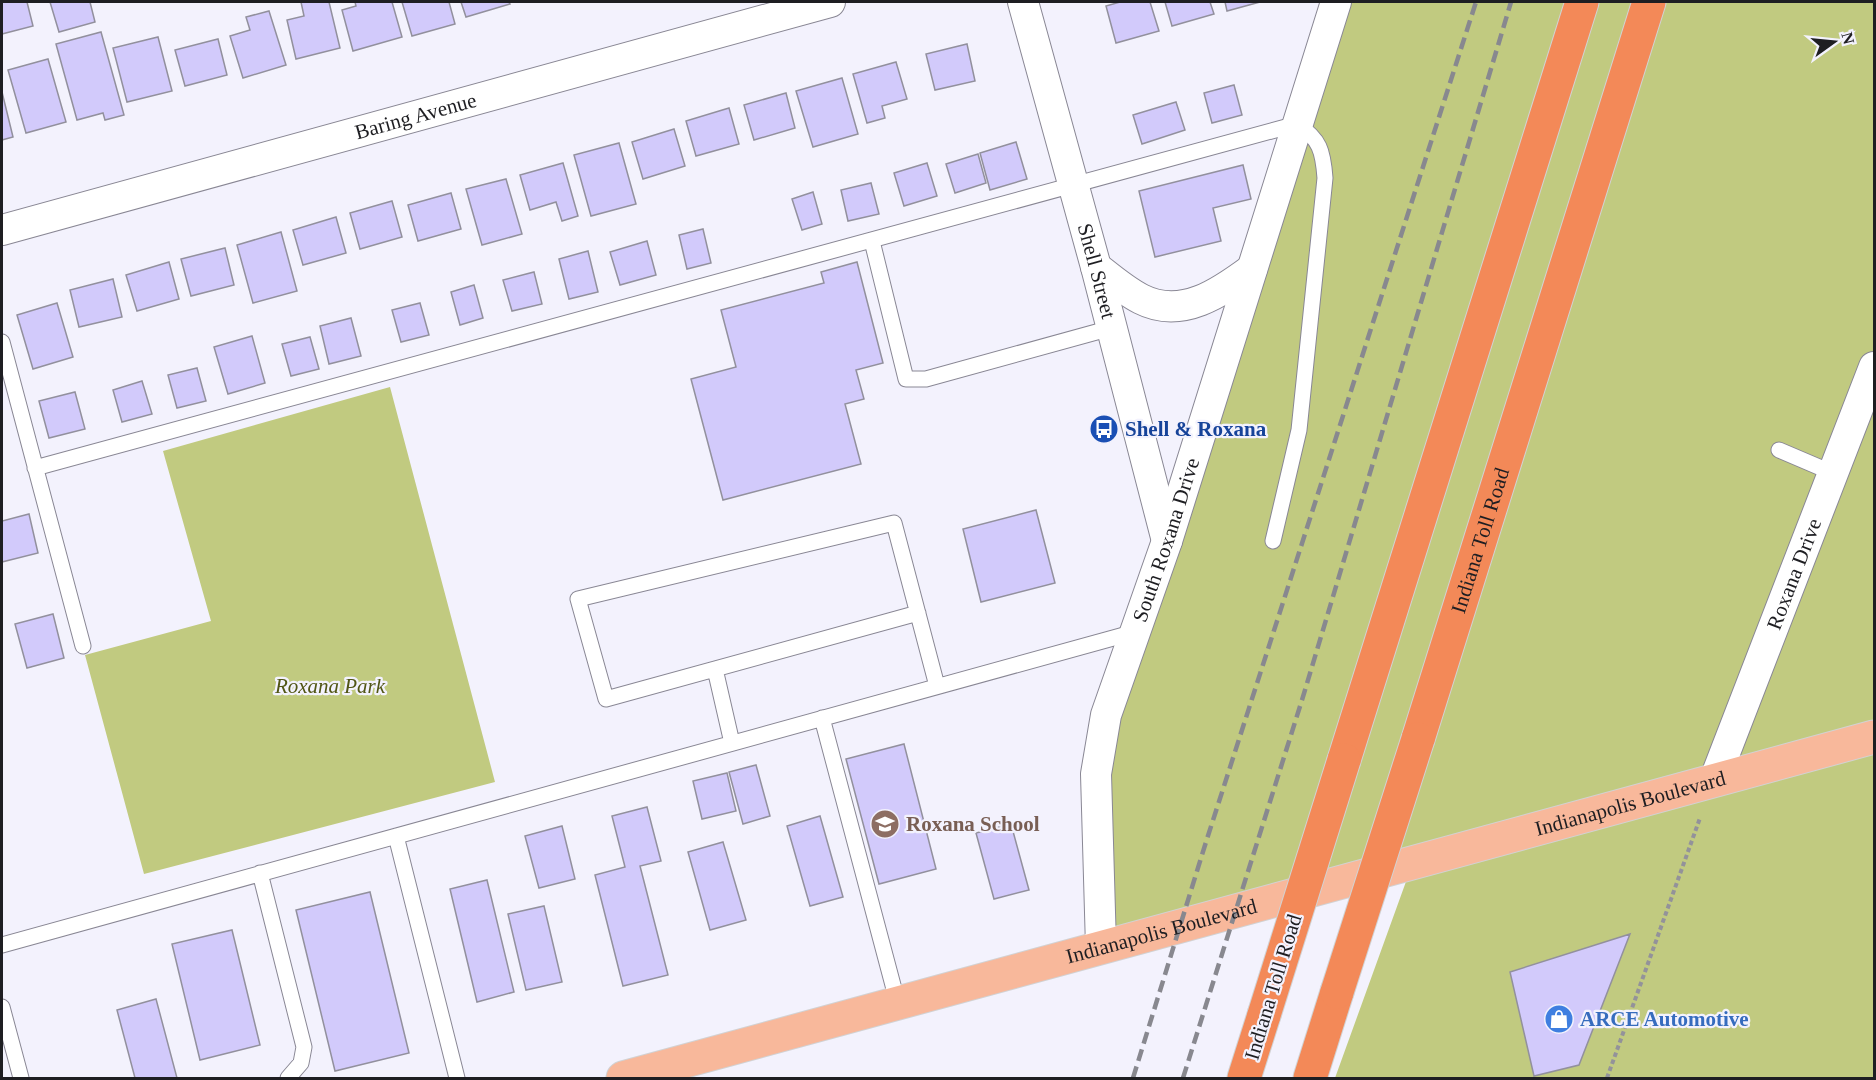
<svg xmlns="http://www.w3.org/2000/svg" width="1876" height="1080" viewBox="0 0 1876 1080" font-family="Georgia,serif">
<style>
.green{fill:#c1ca80}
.building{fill:#d2cafb;stroke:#92909d;stroke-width:1.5}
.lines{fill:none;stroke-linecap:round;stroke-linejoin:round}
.service-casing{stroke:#898794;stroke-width:17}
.minor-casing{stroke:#898794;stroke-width:32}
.primary-casing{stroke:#d2d2d3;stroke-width:35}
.motorway-casing{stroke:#d2d2d3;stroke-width:35}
.path{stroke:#93929a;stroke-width:4;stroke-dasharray:4.5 3;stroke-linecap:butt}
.service{stroke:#fff;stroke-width:15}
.minor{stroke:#fff;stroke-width:30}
.primary{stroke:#f8b89b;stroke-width:33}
.motorway{stroke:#f38958;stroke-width:33}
.rail{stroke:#88888f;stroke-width:4.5;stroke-dasharray:12 6;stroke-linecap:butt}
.motorway-bridge-casing{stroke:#d2d2d3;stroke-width:35;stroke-linecap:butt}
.motorway-bridge{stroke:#f38958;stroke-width:33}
.labels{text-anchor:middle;stroke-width:4.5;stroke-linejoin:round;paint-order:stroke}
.street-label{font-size:21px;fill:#1e1e22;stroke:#f3f2fd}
.transit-label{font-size:21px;font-weight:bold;fill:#164399;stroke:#f3f2fd;text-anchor:start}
.park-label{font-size:21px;font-style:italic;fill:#515615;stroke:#f3f2fd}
.education-label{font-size:21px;font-weight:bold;fill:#785e54;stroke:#f3f2fd;text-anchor:start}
.shop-label{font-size:21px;font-weight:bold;fill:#366cbe;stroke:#f3f2fd;text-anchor:start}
</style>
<rect width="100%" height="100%" fill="#f3f2fd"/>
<path class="green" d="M 1336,2 L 1874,2 L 1874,1078 L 1335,1078 L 1412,865 L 1101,947 L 1096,774 Z
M 390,387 L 495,782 L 144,874 L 85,655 L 211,621 L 163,451 Z"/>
<path class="building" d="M 2,2 L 27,2 L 33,26 L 2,34 Z
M 50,2 L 90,2 L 95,22 L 59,32 Z
M 301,2 L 329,2 L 340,48 L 296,59 L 287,20 L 304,16 Z
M 355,2 L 392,2 L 402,37 L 353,51 L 342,10 L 356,6 Z
M 402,2 L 449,2 L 455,24 L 412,36 Z
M 461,2 L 509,2 L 510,4 L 466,17 Z
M 1120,2 L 1150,2 L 1159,31 L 1116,43 L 1106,6 Z
M 1165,2 L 1210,2 L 1214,14 L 1172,26 Z
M 1225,2 L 1260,2 L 1227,11 Z
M 269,11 L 286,65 L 243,78 L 230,36 L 250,30 L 246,17 Z
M 101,32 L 124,115 L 105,120 L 103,113 L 77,120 L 56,44 Z
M 158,37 L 172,91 L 127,102 L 113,48 Z
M 218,39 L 227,75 L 185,86 L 175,50 Z
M 967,44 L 975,81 L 935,90 L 926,54 Z
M 48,59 L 66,122 L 26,133 L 8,70 Z
M 896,62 L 907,99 L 882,106 L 885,118 L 867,123 L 853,74 Z
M 842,78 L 858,134 L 813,147 L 796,91 Z
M 1234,85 L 1242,115 L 1212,123 L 1204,93 Z
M 2,92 L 13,137 L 2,140 Z
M 786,93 L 795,128 L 754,140 L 744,105 Z
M 1176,102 L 1185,130 L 1142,144 L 1133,115 Z
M 729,108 L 739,144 L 696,156 L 686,121 Z
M 674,129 L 685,166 L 643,179 L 632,142 Z
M 1016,142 L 1027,179 L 990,190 L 980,153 Z
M 619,143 L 636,204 L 591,216 L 574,155 Z
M 978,154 L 986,183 L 955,193 L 946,164 Z
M 563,163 L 578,216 L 562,221 L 556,202 L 530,210 L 520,175 Z
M 927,163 L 937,196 L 904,206 L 894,173 Z
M 1243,165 L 1251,199 L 1213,208 L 1221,241 L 1155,257 L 1139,191 Z
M 506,179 L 522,234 L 482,245 L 466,189 Z
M 871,183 L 879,214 L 848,221 L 841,190 Z
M 813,192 L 822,224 L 802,230 L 792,199 Z
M 451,193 L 461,229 L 418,241 L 408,205 Z
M 392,201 L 402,237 L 360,249 L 350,213 Z
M 336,217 L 346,253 L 303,265 L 293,230 Z
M 703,229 L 711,263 L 687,269 L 679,235 Z
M 281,232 L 297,291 L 253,303 L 237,245 Z
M 647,241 L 656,275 L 620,285 L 610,252 Z
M 225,248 L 234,285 L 191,296 L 181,259 Z
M 588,251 L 598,292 L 569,299 L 559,259 Z
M 169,262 L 179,299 L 137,311 L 126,275 Z
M 857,262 L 883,363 L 856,370 L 864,399 L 845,404 L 861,464 L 723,500 L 691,379 L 736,367 L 721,310 L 824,283 L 821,272 Z
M 534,272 L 542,304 L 512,311 L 503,280 Z
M 113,279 L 122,317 L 79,327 L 70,290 Z
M 474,285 L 483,318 L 460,325 L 451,292 Z
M 57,303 L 73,357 L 33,369 L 17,315 Z
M 420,303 L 429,335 L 401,342 L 392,310 Z
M 351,318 L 361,356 L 329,364 L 320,326 Z
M 252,336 L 265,383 L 228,394 L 214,347 Z
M 310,337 L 319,369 L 291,376 L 282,344 Z
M 197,368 L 206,401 L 177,408 L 168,375 Z
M 142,381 L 152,414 L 122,422 L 113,390 Z
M 75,392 L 85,429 L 49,438 L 39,401 Z
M 1036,510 L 1055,583 L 981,602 L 963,529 Z
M 29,514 L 38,553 L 2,562 L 2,521 Z
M 53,614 L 64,658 L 27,668 L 15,624 Z
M 904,744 L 936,869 L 879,884 L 846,759 Z
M 756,765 L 770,816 L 743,824 L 729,772 Z
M 727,773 L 736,811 L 702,819 L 693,781 Z
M 647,807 L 661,861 L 640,866 L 668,975 L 623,986 L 595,875 L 625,867 L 612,816 Z
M 820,816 L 843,897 L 810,906 L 787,826 Z
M 1011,824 L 1029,890 L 994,899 L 976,833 Z
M 562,826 L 575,879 L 539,888 L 525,836 Z
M 723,842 L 746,920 L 710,930 L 688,852 Z
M 487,880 L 514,992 L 477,1002 L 450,889 Z
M 370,892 L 409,1053 L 335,1071 L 296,910 Z
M 544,906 L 562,982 L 526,990 L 508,914 Z
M 232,930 L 260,1045 L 200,1060 L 172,944 Z
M 1630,934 L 1579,1065 L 1534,1076 L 1510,972 Z
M 156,999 L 177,1078 L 135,1078 L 117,1010 Z"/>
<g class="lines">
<g class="service-casing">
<path id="service" d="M 872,241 L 906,379 L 926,379 L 1111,328
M 2,342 L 83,646
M 1779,450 L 1833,473
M 35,468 L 1297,124 C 1320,139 1323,151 1325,178 L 1299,430 L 1273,541
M 918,613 L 606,699 L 578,599 L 894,523 L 937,686
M 715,669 L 732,743
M 822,718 L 898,1004
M 396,836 L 457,1078
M 260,873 L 304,1047 L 301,1063 L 288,1078
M 2,945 L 1135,632
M 2,1007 L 21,1078"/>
</g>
<g class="minor-casing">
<g id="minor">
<path id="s1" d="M 1023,2 L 1096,267 L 1167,541"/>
<path id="s2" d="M 2,230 L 830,2"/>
<path d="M 1096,267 C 1110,278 1125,291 1141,299 C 1182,320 1221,292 1252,269"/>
<path id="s3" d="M 1714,781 L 1874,367"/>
<path id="s4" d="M 1101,947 L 1096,774 L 1106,715 L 1167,541 L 1336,2"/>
</g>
</g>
<g class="primary-casing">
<g id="primary">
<path id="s5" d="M 623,1078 L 1874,737"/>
</g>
</g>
<g class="motorway-casing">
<g id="motorway">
<path id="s6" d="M 1418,739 L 1649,2"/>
<path d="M 1344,760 L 1582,2"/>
<path d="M 1244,1078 L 1264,1015"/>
<path d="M 1310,1078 L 1337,992"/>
</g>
</g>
<path class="path" d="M 1607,1078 L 1700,818"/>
<use href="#service" class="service"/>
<use href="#minor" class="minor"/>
<use href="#primary" class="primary"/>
<use href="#motorway" class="motorway"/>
<path class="rail" d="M 1133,1078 L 1206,842 L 1476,2
M 1183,1078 L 1302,700 L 1511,2"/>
<g class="motorway-bridge-casing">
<path id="motorway-bridge" d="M 1337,992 L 1418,739
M 1264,1015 L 1344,760"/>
</g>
<use href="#motorway-bridge" class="motorway-bridge"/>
</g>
<defs>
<g id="bus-disc" transform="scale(1.5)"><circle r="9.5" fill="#1a4fb4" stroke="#f3f2fd"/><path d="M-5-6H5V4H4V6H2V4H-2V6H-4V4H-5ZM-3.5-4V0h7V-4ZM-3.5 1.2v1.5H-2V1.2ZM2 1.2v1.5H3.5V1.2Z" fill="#fff"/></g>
<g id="school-disc" transform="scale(1.5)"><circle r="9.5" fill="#8d6e63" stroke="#f3f2fd"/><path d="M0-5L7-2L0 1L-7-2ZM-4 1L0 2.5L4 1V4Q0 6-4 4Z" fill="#fff"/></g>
<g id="shop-disc" transform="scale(1.5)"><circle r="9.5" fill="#3f7fe0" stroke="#f3f2fd"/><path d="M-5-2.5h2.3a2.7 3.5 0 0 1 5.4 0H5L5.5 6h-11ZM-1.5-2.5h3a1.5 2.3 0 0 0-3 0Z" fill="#fff"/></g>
</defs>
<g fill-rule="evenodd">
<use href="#bus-disc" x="1104" y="429"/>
<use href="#school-disc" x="885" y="824"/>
<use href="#shop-disc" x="1559" y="1019"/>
</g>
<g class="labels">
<g class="street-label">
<text dy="7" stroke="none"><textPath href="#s2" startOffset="429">Baring Avenue</textPath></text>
<text dy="7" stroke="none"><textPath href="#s1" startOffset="279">Shell Street</textPath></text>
<text dy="7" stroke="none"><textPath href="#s4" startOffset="418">South Roxana Drive</textPath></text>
<text dy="7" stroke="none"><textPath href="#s6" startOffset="208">Indiana Toll Road</textPath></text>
<text dy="7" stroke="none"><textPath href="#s3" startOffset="222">Roxana Drive</textPath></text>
<text dy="7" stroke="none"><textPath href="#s5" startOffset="1044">Indianapolis Boulevard</textPath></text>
<text dy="7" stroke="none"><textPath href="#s5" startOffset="558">Indianapolis Boulevard</textPath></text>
<text transform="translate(1273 987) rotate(-73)" y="7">Indiana Toll Road</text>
</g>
<g class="transit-label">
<text x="1125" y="436">Shell &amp; Roxana</text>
</g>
<g class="park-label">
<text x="330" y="693">Roxana Park</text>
</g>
<g class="education-label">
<text x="906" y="831">Roxana School</text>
</g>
<g class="shop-label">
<text x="1580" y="1026">ARCE Automotive</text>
</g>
</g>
<rect width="1876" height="1080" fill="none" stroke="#1e1e22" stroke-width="6"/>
<g transform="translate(1834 42) rotate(75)" stroke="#f3f2fd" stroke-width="4.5" paint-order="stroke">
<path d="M0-4.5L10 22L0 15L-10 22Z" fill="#1e1e22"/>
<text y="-9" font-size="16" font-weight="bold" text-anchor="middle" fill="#1e1e22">N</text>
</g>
</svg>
